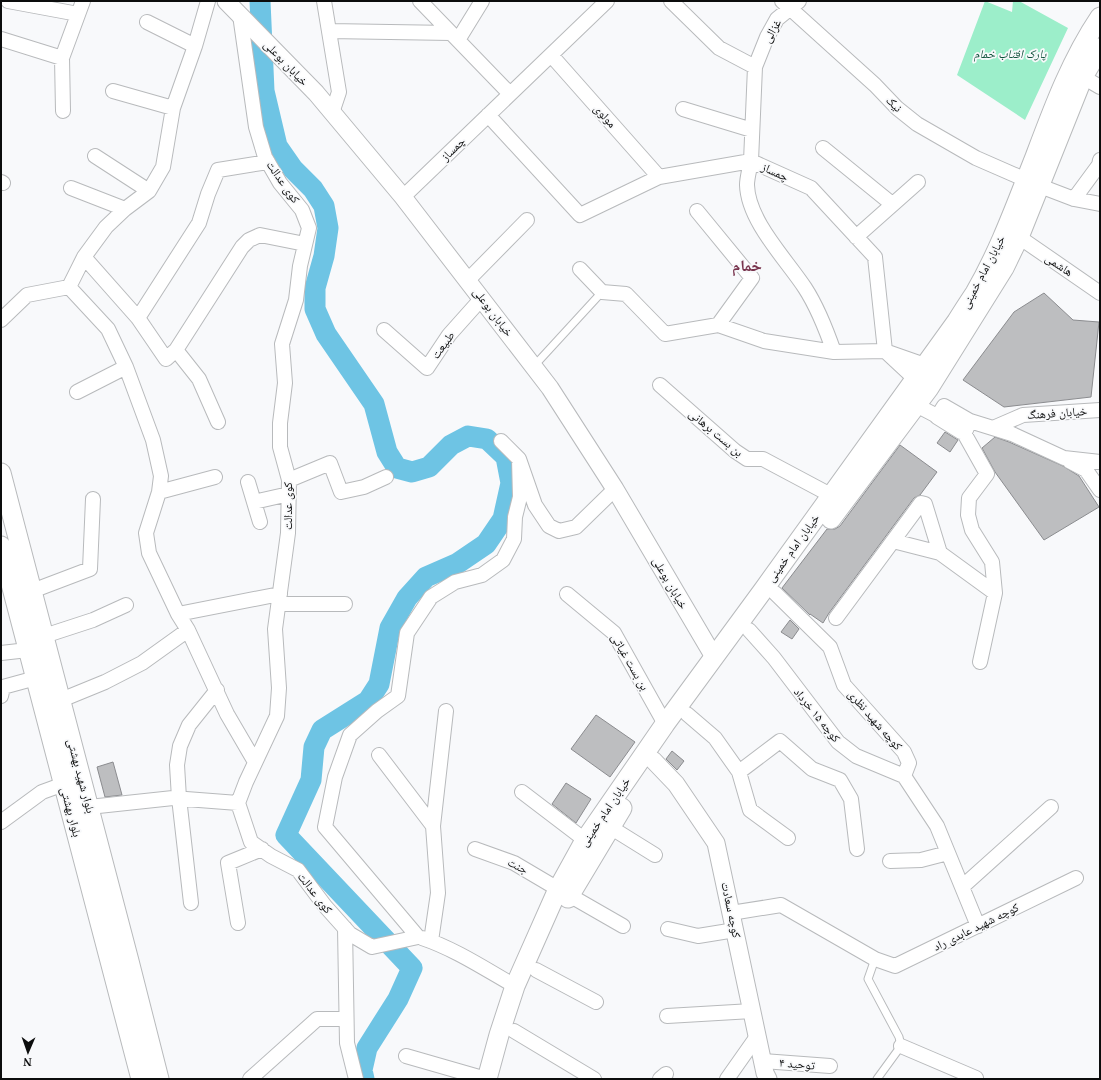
<svg xmlns="http://www.w3.org/2000/svg" width="1101" height="1080" viewBox="0 0 1101 1080" font-family="'Noto Serif','Noto Naskh Arabic',serif">
<style>
.green{fill:#9ceeca}
.lines{fill:none;stroke-linecap:round;stroke-linejoin:round}
.river{stroke:#6ec4e4;stroke-width:21}
.building{fill:#bdbec0;stroke:#8b8c8f}
.service-casing{stroke:#b8babc;stroke-width:9}
.minor-casing{stroke:#b8babc;stroke-width:16}
.tertiary-casing{stroke:#b8babc;stroke-width:19}
.secondary-casing{stroke:#b8babc;stroke-width:21}
.service{stroke:#fff;stroke-width:7}
.minor{stroke:#fff;stroke-width:14}
.tertiary{stroke:#fff;stroke-width:17}
.secondary{stroke:#fff;stroke-width:19}
.labels{text-anchor:middle;stroke-width:3.5;stroke-linejoin:round;paint-order:stroke}
.street-label{font-size:12px;fill:#0c0d0d;stroke:#f8f9fb}
.park-label{font-size:12px;font-style:italic;fill:#0d5039;stroke:#f8f9fb}
.district-label{font-size:16px;font-weight:bold;fill:#78344d;stroke:#f8f9fb}
</style>
<rect width="100%" height="100%" fill="#f8f9fb"/>
<path class="green" d="M 985,1 L 1012,12 L 1013,1 L 1019,1 L 1068,28 L 1025,120 L 957,75 Z"/>
<g class="lines">
<path class="river" d="M 260,1 L 264,91 L 277,146 L 293,169 L 313,189 L 324,206 L 328,228 L 324,256 L 315,288 L 315,309 L 326,334 L 374,404 L 387,452 L 397,468 L 412,472 L 429,467 L 451,445 L 468,436 L 487,439 L 506,457 L 511,483 L 503,519 L 486,544 L 458,563 L 426,577 L 407,598 L 390,628 L 379,684 L 368,701 L 322,730 L 314,747 L 311,780 L 286,835 L 412,968 L 398,999 L 367,1048 L 362,1070 L 364,1079"/>
</g>
<path class="building" d="M 1044,293 L 1073,320 L 1099,322 L 1091,397 L 1004,407 L 963,380 L 1014,312 Z
M 945,432 L 958,440 L 950,452 L 937,443 Z
M 995,437 L 1009,442 L 1063,466 L 1079,476 L 1099,507 L 1044,540 L 995,472 L 982,448 Z
M 900,445 L 937,472 L 920,495 L 914,498 L 829,613 L 823,623 L 810,614 L 810,615 L 782,588 L 827,529 L 835,529 L 840,526 Z
M 790,620 L 799,629 L 792,639 L 781,632 Z
M 596,715 L 635,742 L 610,777 L 571,749 Z
M 672,751 L 684,761 L 677,770 L 666,759 Z
M 113,762 L 122,795 L 105,797 L 97,767 Z
M 566,783 L 591,799 L 576,823 L 552,804 Z"/>
<g class="lines">
<g class="service-casing">
<path id="service" d="M 534,366 L 602,292
M 875,959 L 868,979 L 899,1037 L 901,1046 L 877,1079"/>
</g>
<g class="minor-casing">
<path id="minor" d="M 8,1 L 78,14
M 324,1 L 339,92 L 332,113
M 420,1 L 510,94
M 671,1 L 719,48 L 755,67 L 751,161 L 811,188 L 875,257 L 885,351 L 915,379
M 782,1 L 875,85 L 897,108 L 917,124 L 976,158 L 1040,186 L 1074,199 L 1100,204
M 240,15 L 256,127 L 265,157 L 280,183 L 302,210 L 309,228 L 300,266 L 296,300 L 282,344 L 285,383 L 280,423 L 280,447 L 289,480 L 288,533 L 275,629 L 279,688 L 277,716 L 246,782 L 238,803 L 251,842 L 271,856 L 298,870 L 325,906 L 350,934 L 372,947 L 418,937
M 147,22 L 195,46
M 329,31 L 451,33
M 1,39 L 62,58
M 458,40 L 482,1
M 551,55 L 659,177
M 755,67 L 767,37 L 777,19 L 799,1
M 1083,77 L 1100,87
M 113,91 L 173,108
M 683,109 L 752,130
M 63,111 L 62,58 L 83,1
M 488,115 L 580,215 L 659,177 L 751,161 C 750,168 747,177 747,185 C 748,221 786,259 805,288 C 818,308 826,329 834,352
M 823,148 L 892,204
M 95,156 L 149,191
M 1,182 L 3,183
M 71,188 L 125,209
M 403,197 L 607,1
M 1074,199 L 1099,165 L 1100,160
M 697,211 L 752,278 L 718,325
M 856,237 L 918,182
M 1019,237 L 1100,293
M 84,257 L 138,318 L 166,359 L 176,350 L 242,247 L 249,240 L 260,235 L 305,244
M 580,269 L 602,292 L 626,294 L 665,334 L 718,325 L 764,341 L 834,352 L 885,351 L 925,365
M 468,280 L 527,220
M 69,287 L 108,329 L 126,367 L 153,440 L 161,476 L 159,492 L 146,533 L 149,553 L 178,614 L 188,630 L 227,714 L 255,762
M 69,287 L 84,257 L 106,227 L 125,209 L 149,191 L 163,167 L 173,108 L 195,46 L 208,1
M 138,318 L 199,223 L 208,194 L 218,170 L 268,162
M 1,320 L 27,295 L 69,287
M 384,330 L 427,368 L 449,335 L 482,298
M 176,350 L 199,379 L 218,422
M 660,385 L 735,451 L 747,459 L 763,459 L 840,500
M 77,392 L 126,367
M 916,405 L 937,416
M 944,406 L 970,421 L 965,432 L 961,432 L 937,417 Z
M 970,421 L 1012,434 L 1064,458 L 1100,462
M 993,428 L 1023,415 L 1100,410
M 964,433 L 987,474 L 969,498 L 968,515 L 972,530 L 992,562 L 995,593 L 980,662
M 501,441 L 519,459 L 535,505 L 549,526 L 559,531 L 576,527 L 615,489
M 1069,461 L 1086,470 L 1100,490
M 289,480 L 330,463 L 341,492 L 364,487 L 386,477
M 248,482 L 260,522
M 159,492 L 215,477
M 254,502 L 289,494
M 893,541 L 940,553 L 995,593
M 32,591 L 90,569 L 93,499
M 775,593 L 830,647 L 844,685 L 904,752 L 909,763 L 904,776
M 567,594 L 614,633 L 665,724
M 279,604 L 345,604
M 178,614 L 280,594
M 836,618 L 921,503 L 925,504 L 940,553
M 749,630 L 774,658 L 838,742 L 856,756 L 904,776
M 44,636 L 93,620 L 126,605
M 1,653 L 28,650
M 1,696 L 3,687 L 36,678
M 61,700 L 105,682 L 142,663 L 188,630
M 687,714 L 715,738 L 739,772 L 780,741 L 812,769 L 840,780 L 851,799 L 857,849
M 379,755 L 433,826
M 739,772 L 750,810 L 788,838
M 904,776 L 937,826 L 978,926
M 522,792 L 585,840
M 89,807 L 173,798 L 238,803
M 1,822 L 42,792 L 64,784
M 610,827 L 655,855
M 475,849 L 514,863 L 558,889
M 890,861 L 921,860 L 948,853
M 962,887 L 1051,807
M 569,895 L 623,926
M 191,903 L 179,798 L 177,765 L 180,746 L 189,725 L 217,690
M 731,913 L 781,905 L 875,959 L 895,966 L 1076,878
M 238,923 L 228,863 L 262,849
M 345,928 L 347,1043 L 356,1079
M 668,929 L 698,936 L 735,930
M 418,937 L 325,827 L 335,777 L 350,735 L 377,711 L 398,696 L 407,633 L 431,597 L 455,582 L 482,575 L 503,560 L 514,539 L 515,517 L 520,497 L 519,459
M 422,938 C 455,949 485,969 515,986
M 431,941 L 438,893 L 433,826 L 446,711
M 536,970 L 596,1002
M 667,1016 L 752,1011
M 514,1031 L 594,1079
M 901,1046 L 976,1078
M 406,1056 L 486,1079
M 763,1061 L 830,1066
M 250,1079 L 317,1019 L 346,1019
M 660,1079 L 666,1074
M 727,1079 L 758,1035"/>
</g>
<g class="tertiary-casing">
<path id="tertiary" d="M 226,1 L 316,93 L 403,197 L 550,388 L 615,489 L 714,657
M 653,760 L 676,784 L 716,843 L 765,1073 L 768,1079"/>
</g>
<g class="secondary-casing">
<path id="secondary" d="M 1,473 L 129,961 L 159,1079
M 831,519 L 929,388 L 1004,268 L 1019,237 L 1083,77 L 1100,48
M 1,546 L 141,1079
M 568,898 L 622,808
M 487,1079 L 499,1035 L 515,986 L 558,889 L 585,840 L 665,724 L 764,589 L 957,321 C 963,311 969,302 975,293 C 1000,250 1017,202 1035,157 C 1053,109 1071,60 1100,17"/>
</g>
<use href="#service" class="service"/>
<use href="#minor" class="minor"/>
<use href="#tertiary" class="tertiary"/>
<use href="#secondary" class="secondary"/>
</g>
<g class="labels">
<g class="street-label">
<text transform="translate(772 31) rotate(-60)" y="4">غزالی</text>
<text transform="translate(286 63) rotate(46)" y="4">خیابان بوعلی</text>
<text transform="translate(894 104) rotate(44)" y="4">نیک</text>
<text transform="translate(605 116) rotate(48)" y="4">مولوی</text>
<text transform="translate(453 149) rotate(-44)" y="4">چمساز</text>
<text transform="translate(775 172) rotate(25)" y="4">چمساز</text>
<text transform="translate(283 182) rotate(55)" y="4">کوی عدالت</text>
<text transform="translate(1059 265) rotate(34)" y="4">هاشمی</text>
<text transform="translate(983 272) rotate(-62)" y="4">خیابان امام خمینی</text>
<text transform="translate(493 312) rotate(53)" y="4">خیابان بوعلی</text>
<text transform="translate(443 345) rotate(-54)" y="4">طبيعت</text>
<text transform="translate(1057 413) rotate(-4)" y="4">خیابان فرهنگ</text>
<text transform="translate(716 433) rotate(40)" y="4">بن بست برهانی</text>
<text transform="translate(288 506) rotate(-90)" y="4">کوی عدالت</text>
<text transform="translate(793 548) rotate(-54)" y="4">خیابان امام خمینی</text>
<text transform="translate(670 583) rotate(60)" y="4">خیابان بوعلی</text>
<text transform="translate(630 662) rotate(60)" y="4">بن بست غیاثی</text>
<text transform="translate(817 715) rotate(51)" y="4">کوچه ۱۵ خرداد</text>
<text transform="translate(875 720) rotate(49)" y="4">کوچه شهید نظری</text>
<text transform="translate(81 776) rotate(75)" y="4">بلوار شهید بهشتی</text>
<text transform="translate(71 812) rotate(75)" y="4">بلوار بهشتی</text>
<text transform="translate(605 812) rotate(-56)" y="4">خیابان امام خمینی</text>
<text transform="translate(518 866) rotate(27)" y="4">جنت</text>
<text transform="translate(315 893) rotate(52)" y="4">کوی عدالت</text>
<text transform="translate(731 910) rotate(78)" y="4">کوچه سعادت</text>
<text transform="translate(976 927) rotate(-26)" y="4">کوچه شهید عابدی راد</text>
<text transform="translate(797 1064) rotate(5)" y="4">توحید ۴</text>
</g>
<g class="park-label">
<text x="1010" y="58">پارک افتاب خمام</text>
</g>
<g class="district-label">
<text x="747" y="271">خمام</text>
</g>
</g>
<rect width="1101" height="1080" fill="none" stroke="#0c0d0d" stroke-width="4"/>
<g transform="translate(28 1052) rotate(182)" stroke="#f8f9fb" stroke-width="3" paint-order="stroke">
<path d="M0-3L7 15L0 10L-7 15Z" fill="#0c0d0d"/>
<text y="-6" font-size="11" font-weight="bold" text-anchor="middle" fill="#0c0d0d">N</text>
</g>
</svg>
